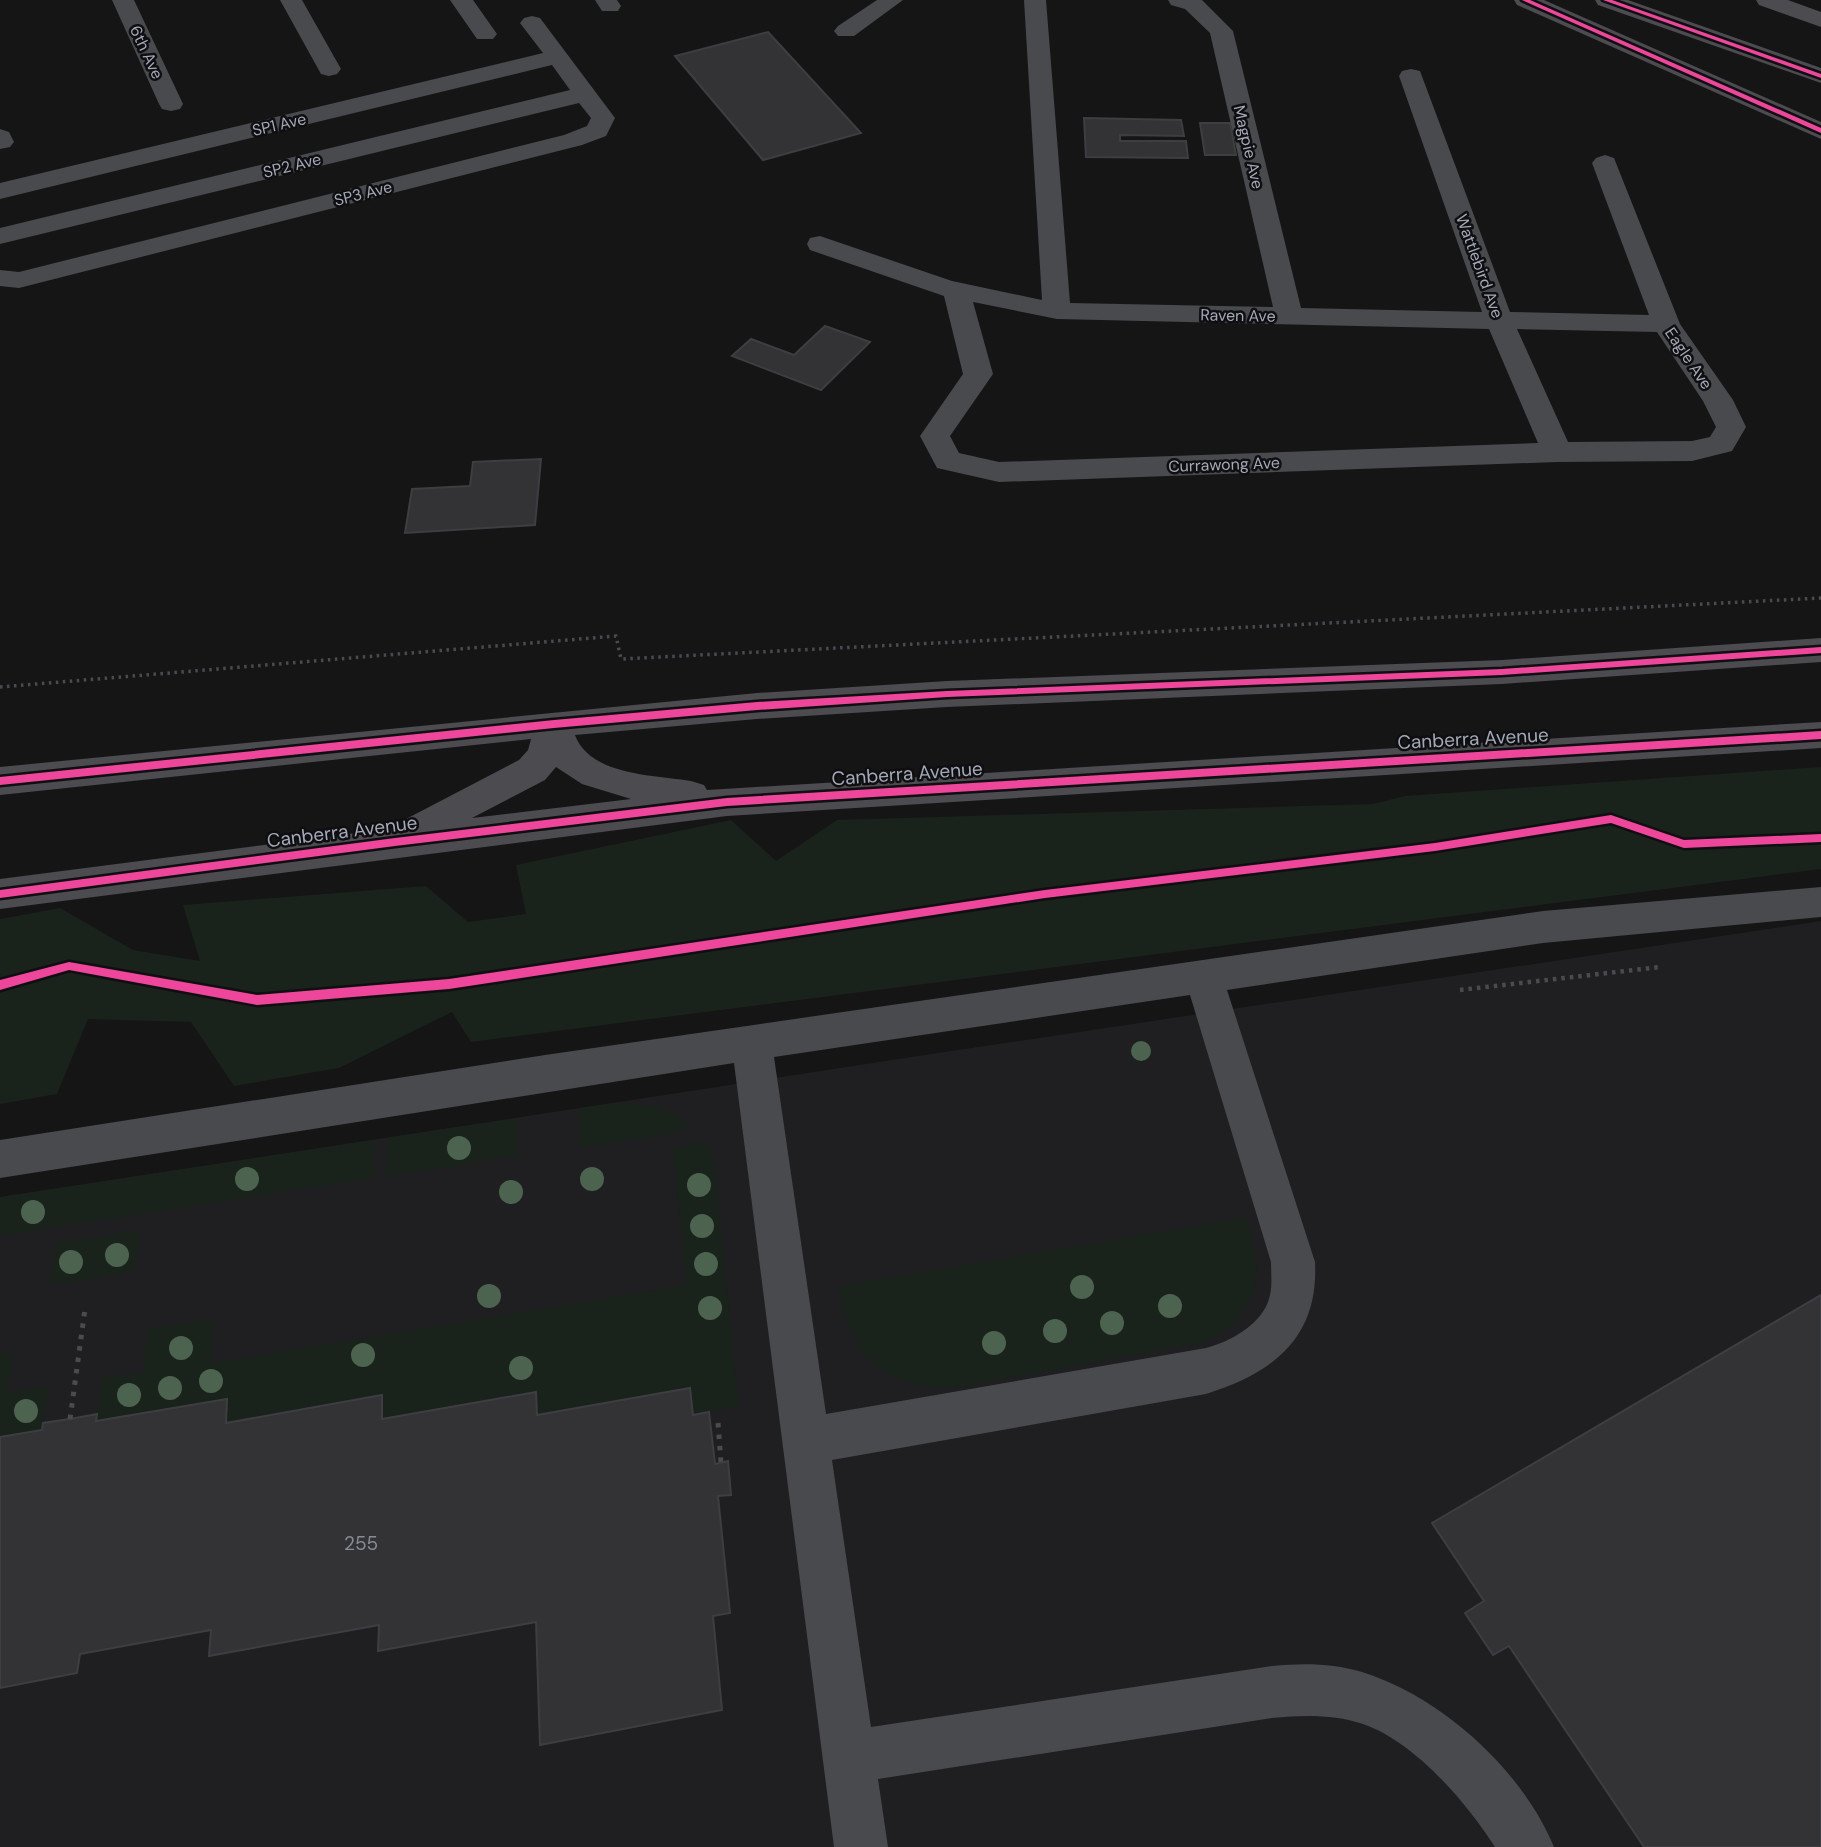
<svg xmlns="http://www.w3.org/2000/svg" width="1821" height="1847" viewBox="0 0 1821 1847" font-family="'DM Sans',sans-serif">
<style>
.built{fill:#1f1f21}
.green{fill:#1a221c}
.building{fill:#333335;stroke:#3d3e42;stroke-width:2}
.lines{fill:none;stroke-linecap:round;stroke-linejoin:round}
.path-far2{stroke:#4a4b4f;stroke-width:3.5;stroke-dasharray:2.5 4.5;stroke-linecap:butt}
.path-far1{stroke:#4a4b4f;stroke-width:4.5;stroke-dasharray:3.5 5;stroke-linecap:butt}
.path{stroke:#4a4b4f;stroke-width:5;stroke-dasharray:4.5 7;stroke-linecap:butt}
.minor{fill:#484a4e;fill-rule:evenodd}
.highway{fill:#4b4b50;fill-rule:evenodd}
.cycleway-casing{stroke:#0f0f11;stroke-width:5}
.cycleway{fill:#ed469a;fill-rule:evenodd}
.tree{fill:#4c644f}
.labels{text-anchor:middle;stroke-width:5;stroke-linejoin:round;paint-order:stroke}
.far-street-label{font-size:16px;fill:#a4a9b8;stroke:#0f0f11}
.street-label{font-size:19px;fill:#a4a9b8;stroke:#0f0f11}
.near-number-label{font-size:19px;fill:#888c97}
</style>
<rect width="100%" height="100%" fill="#151515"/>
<path class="built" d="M 1821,921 L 1821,1847 L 0,1847 L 0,1197 L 905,1058 Z"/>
<path class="green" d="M 1821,767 L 1821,869 L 471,1042 L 452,1012 L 339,1068 L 234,1086 L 191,1022 L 88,1019 L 57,1094 L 0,1104 L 0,919 L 60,908 L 133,950 L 200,961 L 183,905 L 426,886 L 468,922 L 526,914 L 516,865 L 731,820 L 776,861 L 837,820 L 1373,804 L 1405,796 Z
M 621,1102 L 663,1108 L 690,1124 L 676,1133 L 582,1148 L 579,1108 Z
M 518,1118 L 518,1156 L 386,1177 L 386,1148 L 391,1137 Z
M 373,1140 L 375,1178 L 0,1236 L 0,1197 Z
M 706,1142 L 714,1161 L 739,1407 L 693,1415 L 690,1388 L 537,1415 L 535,1392 L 382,1419 L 382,1395 L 226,1423 L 96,1421 L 102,1378 L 143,1371 L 148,1329 L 215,1318 L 211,1363 L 686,1285 L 673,1148 Z
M 1247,1217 C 1263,1273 1264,1313 1204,1342 L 955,1388 C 881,1389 851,1356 838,1286 Z
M 140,1230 L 134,1272 L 50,1286 L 56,1242 Z
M 14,1351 L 7,1393 L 49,1386 L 42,1430 L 0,1437 L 0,1354 Z"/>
<path class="building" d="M 768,32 L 861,133 L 763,160 L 675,56 Z
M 1084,118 L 1181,120 L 1184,136 L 1120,135 L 1120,141 L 1186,141 L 1188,158 L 1086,157 Z
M 1200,123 L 1230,123 L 1236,155 L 1205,155 Z
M 825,326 L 870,342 L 821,390 L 732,356 L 751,339 L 794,355 Z
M 541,459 L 535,525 L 405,533 L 412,489 L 470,486 L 473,462 Z
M 1821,1295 L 1821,1847 L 1644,1847 L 1509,1646 L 1493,1655 L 1465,1613 L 1484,1601 L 1432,1523 Z
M 690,1388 L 693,1415 L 709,1412 L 715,1464 L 728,1461 L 731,1495 L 718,1496 L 730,1613 L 713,1616 L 722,1710 L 540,1745 L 536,1622 L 378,1651 L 379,1625 L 209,1656 L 211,1630 L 80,1654 L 77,1673 L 0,1688 L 0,1437 L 42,1430 L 43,1423 L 70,1419 L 97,1414 L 96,1421 L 227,1399 L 226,1423 L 382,1395 L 382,1419 L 536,1392 L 537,1415 Z"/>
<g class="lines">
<path class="path-far2" d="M 0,687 L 616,636 L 621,659 L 1821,598"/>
<path class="path-far1" d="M 1460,990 L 1660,967"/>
<path class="path" d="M 70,1419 L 85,1309
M 718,1423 L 721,1463"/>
<path class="minor" d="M 112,0 L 134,0 L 183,104 L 180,109 L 171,111 L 162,109 L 159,104 Z
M 280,0 L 302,0 L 341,69 L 337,74 L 329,76 L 321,74 Z
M 450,0 L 473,0 L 497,34 L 493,39 L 477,39 Z
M 595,0 L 617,0 L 621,6 L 618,11 L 602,11 Z
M 877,0 L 903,0 L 854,36 L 838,36 L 834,31 L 838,26 Z
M 1024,0 L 1046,0 L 1070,303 L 1273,307 L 1210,33 L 1185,9 L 1171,5 L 1168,0 L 1202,0 L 1233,31 L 1301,308 L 1482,312 L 1399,76 L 1402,71 L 1411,69 L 1420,71 L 1510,312 L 1649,315 L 1592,163 L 1596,158 L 1605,155 L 1614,158 L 1680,324 L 1733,400 L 1746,427 L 1732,451 L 1692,461 L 1557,462 L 999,482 L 937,468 L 920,436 L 963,374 L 944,296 L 810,250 L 807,244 L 810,238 L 820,236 L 952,281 L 1042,300 ZM 973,302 L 1057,319 L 1489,329 L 1538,443 L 999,462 L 959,453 L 950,436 L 993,374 ZM 1517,329 L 1657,332 L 1703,401 L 1716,427 L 1710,437 L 1692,441 L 1568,442 Z
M 532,16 L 540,18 L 615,118 L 606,136 L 582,145 L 19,288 L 0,286 L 0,270 L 19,272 L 564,135 L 587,126 L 591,118 L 579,103 L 0,244 L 0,228 L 570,90 L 552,65 L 0,199 L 0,183 L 543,53 L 520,23 L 524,18 Z
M 0,129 L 9,132 L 14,142 L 10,147 L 0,149 Z
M 1821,887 L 1821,917 L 1543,943 L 1227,990 L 1315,1262 C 1319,1338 1273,1373 1206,1394 L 832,1460 L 871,1727 L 1272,1666 C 1303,1663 1332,1663 1362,1672 C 1442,1697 1522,1770 1554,1847 L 1495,1847 C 1466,1802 1415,1742 1363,1724 C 1333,1714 1303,1715 1272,1718 L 878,1779 L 888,1847 L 834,1847 L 734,1063 L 0,1178 L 0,1140 L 545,1055 L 1543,911 ZM 1190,995 L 1271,1262 C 1271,1275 1273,1289 1268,1302 C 1259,1326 1229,1342 1206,1348 L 826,1414 L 774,1057 Z"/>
<path class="highway" d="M 1514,0 L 1544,0 L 1821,122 L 1821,139 L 1517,5 Z
M 1595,0 L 1628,0 L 1821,68 L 1821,83 L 1598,5 Z
M 1756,0 L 1788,0 L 1821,12 L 1821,27 L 1759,5 Z
M 1821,638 L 1821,662 L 1502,684 L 947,707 L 757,719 L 575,735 C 590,776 655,775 691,781 L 704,785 L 707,790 L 1821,722 L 1821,748 L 727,816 L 0,909 L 0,879 L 402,827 L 406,819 L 519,760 L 528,750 L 531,739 L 0,795 L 0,767 L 757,693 L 947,681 L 1502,660 ZM 556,767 L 582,784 L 631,799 L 472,818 L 545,780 Z"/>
<g class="cycleway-casing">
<path id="cycleway" d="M 1522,0 L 1530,0 L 1821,128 L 1821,133 Z
M 1603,0 L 1612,0 L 1821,74 L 1821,78 Z
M 1821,647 L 1821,653 L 1502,675 L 947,697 L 757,710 L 554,728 L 0,785 L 0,777 L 554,720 L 757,702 L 947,691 L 1502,669 Z
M 1821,731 L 1821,739 L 727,806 L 395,846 L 0,898 L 0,890 L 395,838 L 727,798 Z
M 1611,815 L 1684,840 L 1821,834 L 1821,842 L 1684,848 L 1611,823 L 1435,851 L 1045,898 L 449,989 L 257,1005 L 69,970 L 0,990 L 0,980 L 69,962 L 257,995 L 449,979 L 1045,890 L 1435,843 Z"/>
</g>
<use href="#cycleway" class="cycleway"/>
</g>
<g class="tree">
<circle cx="1141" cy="1051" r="10"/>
<circle cx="459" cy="1148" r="12"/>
<circle cx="247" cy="1179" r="12"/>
<circle cx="592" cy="1179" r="12"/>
<circle cx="699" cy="1185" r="12"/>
<circle cx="511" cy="1192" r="12"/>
<circle cx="33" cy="1212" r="12"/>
<circle cx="702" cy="1226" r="12"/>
<circle cx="117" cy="1255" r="12"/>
<circle cx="71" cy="1262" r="12"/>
<circle cx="706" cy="1264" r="12"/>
<circle cx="1082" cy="1287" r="12"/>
<circle cx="489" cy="1296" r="12"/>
<circle cx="1170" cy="1306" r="12"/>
<circle cx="710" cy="1308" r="12"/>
<circle cx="1112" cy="1323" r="12"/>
<circle cx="1055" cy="1331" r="12"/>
<circle cx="994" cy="1343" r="12"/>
<circle cx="181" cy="1348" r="12"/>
<circle cx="363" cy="1355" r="12"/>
<circle cx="521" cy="1368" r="12"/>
<circle cx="211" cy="1381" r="12"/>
<circle cx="170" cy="1388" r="12"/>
<circle cx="129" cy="1395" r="12"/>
<circle cx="26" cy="1411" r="12"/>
</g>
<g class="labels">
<g class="far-street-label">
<text transform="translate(147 52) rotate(65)" y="6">6th Ave</text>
<text transform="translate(279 124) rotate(-13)" y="6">SP1 Ave</text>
<text transform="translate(1249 147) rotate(77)" y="6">Magpie Ave</text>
<text transform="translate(292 165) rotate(-14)" y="6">SP2 Ave</text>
<text transform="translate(363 193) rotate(-14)" y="6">SP3 Ave</text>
<text transform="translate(1480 266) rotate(70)" y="6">Wattlebird Ave</text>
<text transform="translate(1238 315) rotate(1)" y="6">Raven Ave</text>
<text transform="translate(1689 358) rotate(56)" y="6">Eagle Ave</text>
<text transform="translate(1224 464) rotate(-2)" y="6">Currawong Ave</text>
</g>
<g class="street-label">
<text transform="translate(1473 738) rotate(-3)" y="7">Canberra Avenue</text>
<text transform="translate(907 773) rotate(-4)" y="7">Canberra Avenue</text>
<text transform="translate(342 831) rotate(-7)" y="7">Canberra Avenue</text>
</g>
<g class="near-number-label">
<text x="361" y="1550">255</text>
</g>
</g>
</svg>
